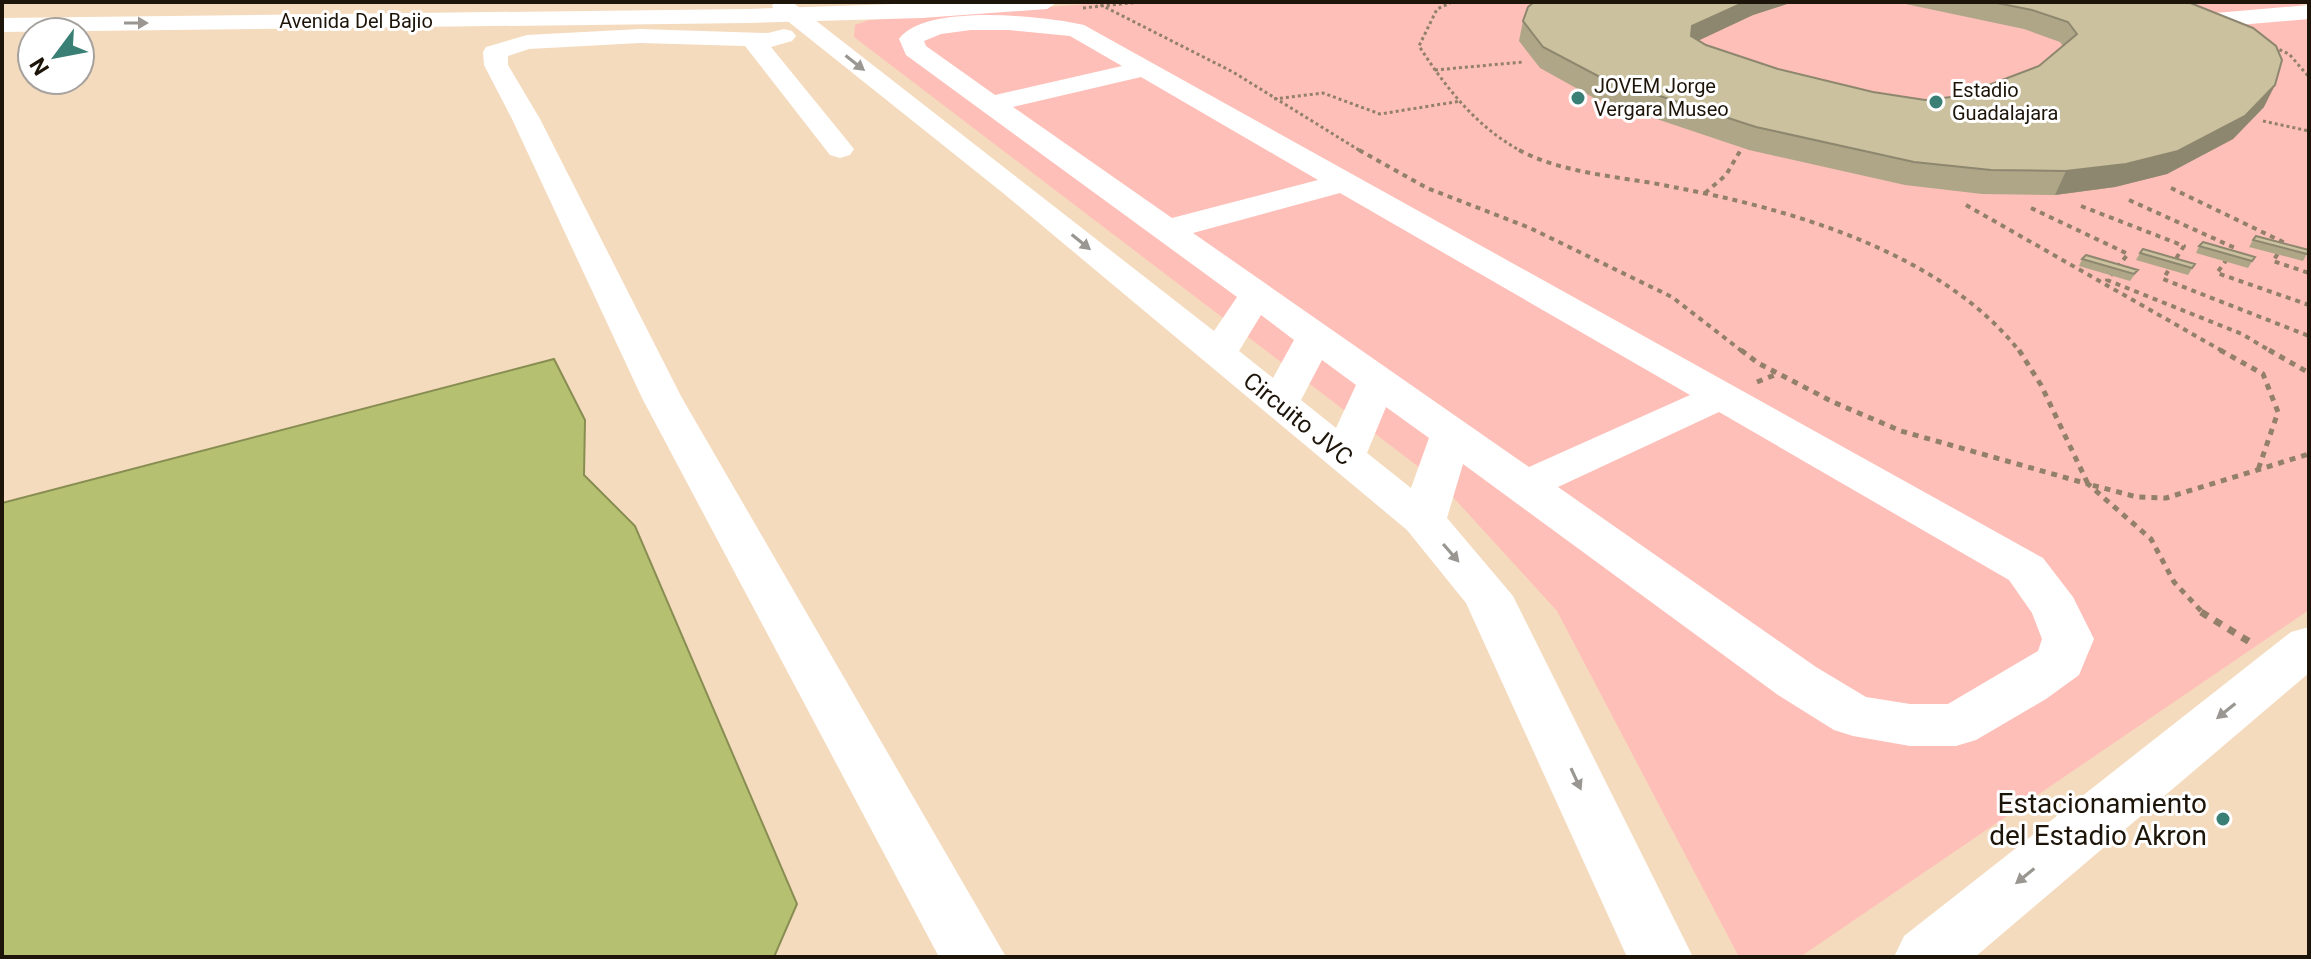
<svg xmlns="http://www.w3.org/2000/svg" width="2311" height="959" viewBox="0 0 2311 959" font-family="Roboto,sans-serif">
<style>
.green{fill:#febfb8}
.water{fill:#b5c171;stroke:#888d52;stroke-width:2}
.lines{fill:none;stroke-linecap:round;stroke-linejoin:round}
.path-far3{stroke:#92806b;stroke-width:3;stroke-dasharray:3 3;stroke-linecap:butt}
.path-far2{stroke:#92806b;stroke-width:4;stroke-dasharray:5 5;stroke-linecap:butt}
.path-far1{stroke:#92806b;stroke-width:5;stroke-dasharray:6 6;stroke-linecap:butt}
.path{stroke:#92806b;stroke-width:7;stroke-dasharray:8 8;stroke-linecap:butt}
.minor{fill:#fff;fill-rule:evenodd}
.major{fill:#fff;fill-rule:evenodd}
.wall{fill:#afa688}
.shaded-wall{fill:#8e876f}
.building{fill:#cbc19e;stroke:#8e876f;stroke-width:2}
.oneway{fill:#9a9691}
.poi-dot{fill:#397f75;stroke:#fff;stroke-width:3}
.labels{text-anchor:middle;stroke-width:6;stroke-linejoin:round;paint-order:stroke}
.far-street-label{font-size:20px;fill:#1e150a;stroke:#fff}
.far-poi-label{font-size:20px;fill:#1e150a;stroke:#fff;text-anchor:start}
.street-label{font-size:24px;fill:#1e150a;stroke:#fff}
.near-poi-label{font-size:28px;fill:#1e150a;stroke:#fff;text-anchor:end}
</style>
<rect width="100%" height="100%" fill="#f5dbbe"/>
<path class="green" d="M 1117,2 L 2292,2 L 2309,7 L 2309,610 L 1800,957 L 1739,957 L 1557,611 L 1441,484 L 854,37 L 855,25 L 869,20 Z"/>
<path class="water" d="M 554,359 L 585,420 L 584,475 L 635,526 L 797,904 L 774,957 L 2,957 L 2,503 Z"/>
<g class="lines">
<path class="path-far3" d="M 1095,2 L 1233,72 L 1362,152
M 1452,2 L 1437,9 L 1419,46 C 1446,88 1478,129 1523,152
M 1083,8 L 1140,2
M 2274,47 L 2289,54 L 2309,77
M 1435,70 L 1523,62
M 1274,99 L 1323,93 L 1380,114 L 1461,101
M 2263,121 L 2309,131"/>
<path class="path-far2" d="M 1359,150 L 1427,188 L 1530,228 L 1672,297 L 1743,352
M 1519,150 C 1566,175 1622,176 1673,187 C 1791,209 1943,253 2020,352
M 2171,188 L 2285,243 L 2273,261 L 2309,273
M 1705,193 L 1726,175 L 1740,151
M 2129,200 L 2235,248 L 2217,273 L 2309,305
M 1966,205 L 2224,352
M 2081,206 L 2184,246 L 2163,279 L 2309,336
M 2031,208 L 2128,254 L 2107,280 L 2242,334 L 2272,352"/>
<path class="path-far1" d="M 1741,350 L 1758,363 L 1833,402 L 1901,431 L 2088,484 L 2151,539 L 2174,582 L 2204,614
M 2019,350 L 2041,385 L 2088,484 L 2137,497 L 2166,498 L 2309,454
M 2220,350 L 2263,374 L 2278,412 L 2258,470
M 2269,350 L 2309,373
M 1757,382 L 1777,374"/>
<path class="path" d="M 2201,612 L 2253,644"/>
<path class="minor" d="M 775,2 L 792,2 L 1214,331 L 1237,297 L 906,55 L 899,39 C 925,3 1046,16 1084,25 L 2043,558 L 2073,597 L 2094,639 L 2079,675 L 2046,699 L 1976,740 L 1956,746 L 1910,746 L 1853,736 L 1834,730 L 1778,695 L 1463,464 L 1447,518 L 1513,596 L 1693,957 L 1627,957 L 1466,603 L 1407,530 L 1003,193 L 775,11 L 772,6 ZM 971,30 L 1009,30 L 1070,36 L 1122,66 L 995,95 L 926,46 L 924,41 L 941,34 ZM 1141,77 L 1318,180 L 1172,218 L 1013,107 ZM 1340,193 L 1690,395 L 1529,467 L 1193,233 ZM 1261,315 L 1294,340 L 1273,378 L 1239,351 ZM 1322,360 L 1356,385 L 1336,428 L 1301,400 ZM 1386,407 L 1429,438 L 1411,488 L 1367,453 ZM 1719,412 L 2009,580 L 2032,613 L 2042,639 L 2038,651 L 1948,704 L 1910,704 L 1866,697 L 1816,667 L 1558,487 Z
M 2309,5 L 2309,19 L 2192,29 L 2184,27 L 2181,22 L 2184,17 L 2192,15 Z
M 640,29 L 768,33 L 784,29 L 792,31 L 796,36 L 792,41 L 771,47 L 854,149 L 850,155 L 840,158 L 830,155 L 745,46 L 640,43 L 529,49 L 508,56 L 508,65 L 540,119 L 682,398 L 1006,957 L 939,957 L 642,398 L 512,119 L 484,65 L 483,52 L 486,47 L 527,35 Z
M 2309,627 L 2309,673 L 1975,957 L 1894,957 L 1904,936 L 2291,632 Z"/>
<path class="major" d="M 954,2 L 1058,2 L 1047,9 L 922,18 L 748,23 L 2,32 L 2,18 L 748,9 Z"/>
</g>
<path class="wall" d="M 1534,2 L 1793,2 L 1753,15 L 1699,40 L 1706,45 L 1778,69 L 1873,92 L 1925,100 L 1960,96 L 2039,66 L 2063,46 L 2060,42 L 2024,29 L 1896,2 L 2188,2 L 2264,107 L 2233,139 L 2167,174 L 2115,187 L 2055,195 L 1982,194 L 1905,185 L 1749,150 L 1594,98 L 1540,68 L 1519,41 L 1523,21 Z
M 2253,240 L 2309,250 L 2303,261 L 2249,247 Z
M 2199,246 L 2255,257 L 2248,268 L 2196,253 Z
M 2140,253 L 2195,264 L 2188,275 L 2136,260 Z
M 2082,259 L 2138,270 L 2130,281 L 2079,266 Z"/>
<path class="shaded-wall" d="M 1745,2 L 1793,2 L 1753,15 L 1687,46 L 1692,26 Z
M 2275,85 L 2264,107 L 2233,139 L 2167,174 L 2115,187 L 2055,195 L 2066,171 Z"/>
<path class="building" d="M 1534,2 L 1745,2 L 1692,26 L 1691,36 L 1706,45 L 1778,69 L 1873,92 L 1925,100 L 1960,96 L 2039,66 L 2077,34 L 2068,22 L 2032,10 L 1992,2 L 2188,2 L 2253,28 L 2276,46 L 2282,60 L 2275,85 L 2245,116 L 2178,151 L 2126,164 L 2066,171 L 1991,170 L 1914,162 L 1756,127 L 1598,76 L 1543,47 L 1523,21 L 1528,7 Z
M 2256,236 L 2309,250 L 2309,251 L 2307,254 L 2253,240 Z
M 2203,242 L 2255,257 L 2252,261 L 2199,246 Z
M 2143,249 L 2195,264 L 2192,268 L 2140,253 Z
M 2086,255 L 2138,270 L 2134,274 L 2082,259 Z"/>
<defs><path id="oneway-solid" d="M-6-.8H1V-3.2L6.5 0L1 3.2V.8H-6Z" transform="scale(2)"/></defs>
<g class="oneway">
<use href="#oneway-solid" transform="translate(136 23)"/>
<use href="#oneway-solid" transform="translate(855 63) rotate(38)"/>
<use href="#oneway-solid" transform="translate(1081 242) rotate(39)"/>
<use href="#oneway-solid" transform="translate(1451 553) rotate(49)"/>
<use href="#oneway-solid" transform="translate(2226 711) rotate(141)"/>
<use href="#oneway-solid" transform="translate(1576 779) rotate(65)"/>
<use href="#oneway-solid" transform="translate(2025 876) rotate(141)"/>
</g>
<g class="poi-dot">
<circle cx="1578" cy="98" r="8"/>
<circle cx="1936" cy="102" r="8"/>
<circle cx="2223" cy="819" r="8"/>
</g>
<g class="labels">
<g class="far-street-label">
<text x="356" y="28">Avenida Del Bajio</text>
</g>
<g class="far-poi-label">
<text x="1594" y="93">JOVEM Jorge<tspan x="1594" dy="23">Vergara Museo</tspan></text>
<text x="1952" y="97">Estadio<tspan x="1952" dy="23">Guadalajara</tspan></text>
</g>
<g class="street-label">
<text transform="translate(1298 419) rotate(39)" y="8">Circuito JVC</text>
</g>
<g class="near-poi-label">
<text x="2207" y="813">Estacionamiento<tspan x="2207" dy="32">del Estadio Akron</tspan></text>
</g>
</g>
<rect width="2311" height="959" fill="none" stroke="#1e150a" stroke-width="8"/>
<g transform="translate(56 56) rotate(238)"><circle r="38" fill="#ffffff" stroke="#a5a19d" stroke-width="2"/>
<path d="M0-6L14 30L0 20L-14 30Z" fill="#397f75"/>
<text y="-12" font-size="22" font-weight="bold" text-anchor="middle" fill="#1e150a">N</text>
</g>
</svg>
